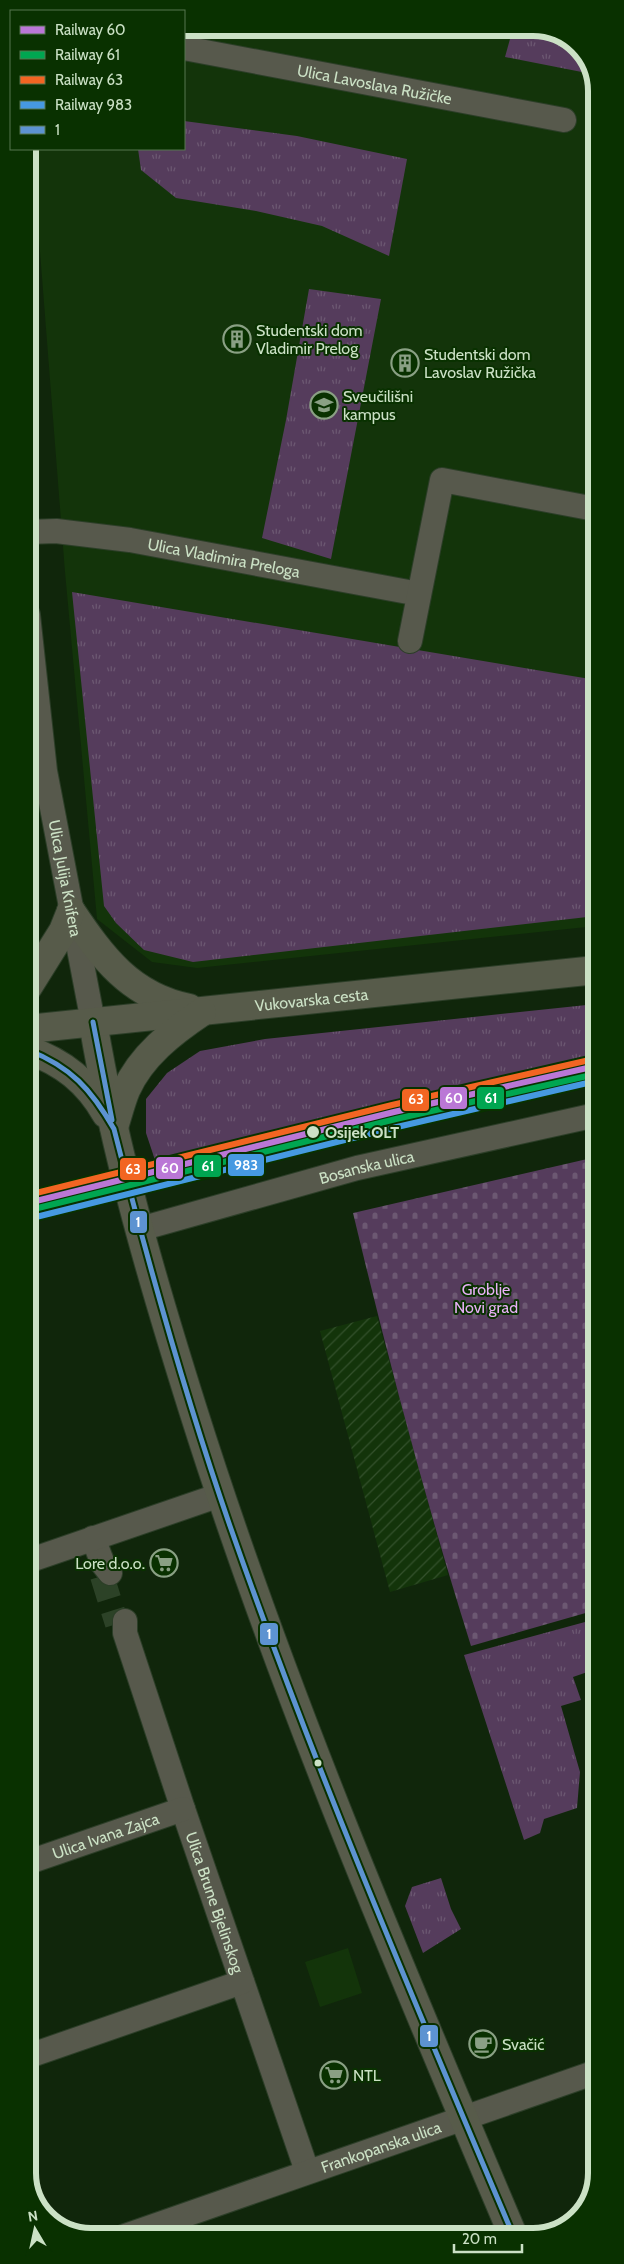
<svg xmlns="http://www.w3.org/2000/svg" width="624" height="2264" viewBox="0 0 624 2264" font-family="Cabin,sans-serif">
<style>
.built{fill:#13340a}
.industrial{fill:url(#industrial-furrows)}
.grass{fill:url(#grass-tufts)}
.cemetery{fill:url(#cemetery-stones)}
.lines{fill:none;stroke-linecap:round;stroke-linejoin:round}
.street-tunnel{stroke:#2c4227;stroke-width:24;stroke-dasharray:24 12;stroke-linecap:butt}
.street-casing{stroke:#2c3e28;stroke-width:26}
.secondary-casing{stroke:#2c3e28;stroke-width:30}
.street{stroke:#57594c;stroke-width:24}
.secondary{stroke:#575b4a;stroke-width:28}
.bus-1-casing{stroke:#093100;stroke-width:9}
.bus-1{stroke:#5d93d1;stroke-width:5}
.rail-1-casing{stroke:#093100;stroke-width:10}
.rail-2-casing{stroke:#093100;stroke-width:10}
.rail-3-casing{stroke:#093100;stroke-width:10}
.rail-4-casing{stroke:#093100;stroke-width:10}
.rail-1{stroke:#ba77d6;stroke-width:6}
.rail-2{stroke:#00a651;stroke-width:6}
.rail-3{stroke:#f26522;stroke-width:6}
.rail-4{stroke:#4699e1;stroke-width:6}
.stop-dot{fill:#cbe1c5;stroke:#093100;stroke-width:2}
.labels{text-anchor:middle;stroke-width:4;stroke-linejoin:round;paint-order:stroke}
.street-label{font-size:16px;fill:#cbe1c5;stroke:#093100}
.poi-label{font-size:16px;fill:#cbe1c5;stroke:#093100;text-anchor:start}
.stop-label{font-size:16px;font-weight:bold;fill:#cbe1c5;stroke:#093100;text-anchor:start}
.park-label{font-size:16px;fill:#e8b0f6;stroke:#093100}
.rim{fill:none;stroke:#cbe1c5;stroke-width:6}
.line-badge{stroke:#093100;stroke-width:2}
.badge-label{font-size:14px;text-anchor:middle;font-weight:bold;fill:#fff}
</style>
<defs>
<pattern id="industrial-furrows" width="10" height="10" patternUnits="userSpaceOnUse" patternTransform="scale(1.25)"><rect width="10" height="10" fill="#13340a"/><path d="M-1 1l2-2M0 10L10 0M9 11l2-2" fill="none" stroke="#34512c"/></pattern>
<pattern id="grass-tufts" width="24" height="20" patternUnits="userSpaceOnUse" patternTransform="scale(1.25)"><rect width="24" height="20" fill="#553c5c"/><path d="M3 7l-1-3M5 7V3M7 7l1-3M15 17l-1-3M17 17v-4M19 17l1-3" fill="none" stroke="#6c5872"/></pattern>
<pattern id="cemetery-stones" width="16" height="16" patternUnits="userSpaceOnUse" patternTransform="scale(1.25)"><rect width="16" height="16" fill="#553c5c"/><path d="M2 7V4a2 2 0 0 1 4 0v3zM10 15v-3a2 2 0 0 1 4 0v3z" fill="#6c5872"/></pattern>
</defs>
<rect width="100%" height="100%" fill="#10260b"/>
<path class="built" d="M 184,28 L 541,28 L 575,44 L 595,79 L 596,926 L 197,968 L 152,962 L 97,919 L 65,572 L 32,149 L 184,149 Z
M 348,1948 L 362,1993 L 320,2007 L 305,1962 Z"/>
<path class="industrial" d="M 377,1316 L 448,1575 L 390,1592 L 320,1331 Z"/>
<path class="grass" d="M 513,28 L 541,28 L 575,44 L 592,74 L 505,57 Z
M 184,121 L 297,136 L 407,159 L 389,256 L 322,226 L 256,211 L 176,198 L 141,170 L 138,149 L 184,149 Z
M 309,289 L 381,299 L 331,559 L 262,538 L 286,420 Z
M 72,592 L 596,680 L 596,916 L 193,962 L 144,950 L 116,923 L 104,906 Z
M 596,1004 L 596,1063 L 467,1091 L 157,1166 L 146,1133 L 146,1099 L 167,1073 L 200,1051 L 265,1039 Z
M 596,1619 L 596,1669 L 573,1677 L 581,1700 L 561,1706 L 580,1772 L 577,1808 L 544,1819 L 540,1833 L 524,1840 L 464,1655 Z
M 441,1878 L 451,1909 L 461,1929 L 423,1953 L 405,1906 L 412,1887 Z"/>
<path class="cemetery" d="M 596,1157 L 596,1610 L 471,1646 C 426,1503 388,1359 353,1213 Z"/>
<g class="lines">
<path class="street-tunnel" d="M 102,1576 L 117,1624"/>
<g class="street-casing">
<g id="street">
<path id="s1" d="M 184,48 L 564,120"/>
<path id="s2" d="M 28,532 L 56,531 L 130,540 L 419,594"/>
<path id="s3" d="M 28,615 L 45,771 L 93,1022"/>
<path d="M 410,641 L 442,480 L 595,509"/>
<path id="s4" d="M 140,1229 L 357,1168 L 596,1115"/>
<path d="M 93,1538 L 103,1564 L 110,1573"/>
<path d="M 28,1561 L 220,1495"/>
<path id="s5" d="M 125,1621 L 125,1633 L 183,1809 L 307,2171"/>
<path id="s6" d="M 29,1862 L 183,1809"/>
<path d="M 29,2056 L 242,1982"/>
<path id="s7" d="M 125,2236 L 596,2072"/>
</g>
</g>
<g class="secondary-casing">
<g id="secondary">
<path d="M 71,911 C 102,957 130,996 189,1008"/>
<path d="M 28,987 L 63,931 L 71,911"/>
<path d="M 93,1022 C 115,1154 153,1283 193,1410 C 282,1692 398,1963 513,2235"/>
<path id="s8" d="M 28,1029 L 596,970"/>
<path d="M 28,1050 C 63,1062 88,1082 106,1114"/>
<path d="M 114,1127 C 118,1115 121,1102 126,1090 C 141,1056 172,1032 202,1012"/>
</g>
</g>
<use href="#street" class="street"/>
<use href="#secondary" class="secondary"/>
<g class="bus-1-casing">
<path id="bus-1" d="M 93,1022 L 112,1120
M 28,1050 C 71,1067 91,1089 114,1129 C 148,1263 185,1396 230,1526 C 314,1767 414,2001 513,2235"/>
</g>
<use href="#bus-1" class="bus-1"/>
<g class="rail-1-casing">
<path id="rail-1" d="M 28,1203 L 394,1112 L 596,1066"/>
</g>
<g class="rail-2-casing">
<path id="rail-2" d="M 30,1210 L 396,1119 L 596,1074"/>
</g>
<g class="rail-3-casing">
<path id="rail-3" d="M 28,1195 L 392,1105 L 594,1059"/>
</g>
<g class="rail-4-casing">
<path id="rail-4" d="M 32,1218 L 397,1127 L 596,1081"/>
</g>
<use href="#rail-1" class="rail-1"/>
<use href="#rail-2" class="rail-2"/>
<use href="#rail-3" class="rail-3"/>
<use href="#rail-4" class="rail-4"/>
</g>
<defs>
<g id="building-ring" transform="scale(1.4375)"><circle r="9.5" fill="#093100" stroke="#8aa084" stroke-width="1.5"/><path d="M-4-6H4V6H1V3H-1V6H-4ZM-2.5-4.3h1.7v1.8h-1.7ZM.8-4.3h1.7v1.8H.8ZM-2.5-1h1.7V.8h-1.7ZM.8-1h1.7V.8H.8Z" fill="#8aa084"/></g>
<g id="university-ring" transform="scale(1.4375)"><circle r="9.5" fill="#093100" stroke="#8aa084" stroke-width="1.5"/><path d="M0-5L7-2L0 1L-7-2ZM-4 1L0 2.5L4 1V4Q0 6-4 4Z" fill="#8aa084"/></g>
<g id="supermarket-ring" transform="scale(1.4375)"><circle r="9.5" fill="#093100" stroke="#8aa084" stroke-width="1.5"/><path d="M-6-5.5h2.5l.6 2H6L4.5 2H-2.5L-4.4-4H-6ZM-1.5 3.2a1.3 1.3 0 1 0 .1 0ZM3 3.2a1.3 1.3 0 1 0 .1 0Z" fill="#8aa084"/></g>
<g id="cafe-ring" transform="scale(1.4375)"><circle r="9.5" fill="#093100" stroke="#8aa084" stroke-width="1.5"/><path d="M-5.5-4.5H6V0H3Q3 3.5 0 3.5H-2.5Q-5.5 3.5-5.5 0ZM3-3.2v2h1.7v-2ZM-6 4.5H4V6H-6Z" fill="#8aa084"/></g>
</defs>
<g fill-rule="evenodd">
<use href="#building-ring" x="237" y="339"/>
<use href="#building-ring" x="405" y="363"/>
<use href="#university-ring" x="324" y="405"/>
<use href="#supermarket-ring" x="164" y="1563"/>
<use href="#cafe-ring" x="483" y="2044"/>
<use href="#supermarket-ring" x="334" y="2075"/>
</g>
<g class="stop-dot">
<circle cx="313" cy="1132" r="7"/>
<circle cx="318" cy="1763" r="4.5"/>
</g>
<g class="labels">
<g class="street-label">
<text dy="6" stroke="none"><textPath href="#s1" startOffset="194">Ulica Lavoslava Ružičke</textPath></text>
<text dy="6" stroke="none"><textPath href="#s2" startOffset="198">Ulica Vladimira Preloga</textPath></text>
<text dy="6" stroke="none"><textPath href="#s3" startOffset="266">Ulica Julija Knifera</textPath></text>
<text dy="6" stroke="none"><textPath href="#s8" startOffset="285">Vukovarska cesta</textPath></text>
<text dy="6" stroke="none"><textPath href="#s4" startOffset="235">Bosanska ulica</textPath></text>
<text dy="6" stroke="none"><textPath href="#s6" startOffset="81">Ulica Ivana Zajca</textPath></text>
<text dy="6" stroke="none"><textPath href="#s5" startOffset="296">Ulica Brune Bjelinskog</textPath></text>
<text dy="6" stroke="none"><textPath href="#s7" startOffset="271">Frankopanska ulica</textPath></text>
</g>
<g class="poi-label">
<text x="256" y="336">Studentski dom<tspan x="256" dy="18">Vladimir Prelog</tspan></text>
<text x="424" y="360">Studentski dom<tspan x="424" dy="18">Lavoslav Ružička</tspan></text>
<text x="343" y="402">Sveučilišni<tspan x="343" dy="18">kampus</tspan></text>
<text x="145" y="1569" text-anchor="end">Lore d.o.o.</text>
<text x="502" y="2050">Svačić</text>
<text x="353" y="2081">NTL</text>
</g>
<g class="stop-label">
<text x="325" y="1138">Osijek OLT</text>
</g>
<g class="park-label">
<text x="486" y="1295">Groblje<tspan x="486" dy="18">Novi grad</tspan></text>
</g>
</g>
<path d="M0 0H624V2264H0ZM91 36H533A55 55 0 0 1 588 91V2173A55 55 0 0 1 533 2228H91A55 55 0 0 1 36 2173V91A55 55 0 0 1 91 36Z" fill="#093100" fill-rule="evenodd"/>
<path class="rim" d="M91 36H533A55 55 0 0 1 588 91V2173A55 55 0 0 1 533 2228H91A55 55 0 0 1 36 2173V91A55 55 0 0 1 91 36Z"/>
<g class="line-badge">
<rect x="476" y="1086" width="29" height="24" rx="5" fill="#00a651"/>
<rect x="439" y="1086" width="29" height="24" rx="5" fill="#ba77d6"/>
<rect x="401" y="1088" width="29" height="24" rx="5" fill="#f26522"/>
<rect x="227" y="1153" width="38" height="24" rx="5" fill="#4699e1"/>
<rect x="193" y="1154" width="29" height="24" rx="5" fill="#00a651"/>
<rect x="155" y="1156" width="29" height="24" rx="5" fill="#ba77d6"/>
<rect x="119" y="1157" width="28" height="24" rx="5" fill="#f26522"/>
<rect x="129" y="1210" width="19" height="24" rx="5" fill="#5d93d1"/>
<rect x="259" y="1622" width="20" height="24" rx="5" fill="#5d93d1"/>
<rect x="419" y="2024" width="20" height="24" rx="5" fill="#5d93d1"/>
</g>
<g class="badge-label">
<text x="491" y="1103">61</text>
<text x="454" y="1103">60</text>
<text x="416" y="1104">63</text>
<text x="246" y="1170">983</text>
<text x="208" y="1171">61</text>
<text x="170" y="1173">60</text>
<text x="133" y="1174">63</text>
<text x="138" y="1227">1</text>
<text x="269" y="1639">1</text>
<text x="429" y="2041">1</text>
</g>
<rect x="10" y="10" width="175" height="140" fill="#093100" stroke="#57774f"/>
<rect x="20" y="26" width="25" height="8" fill="#ba77d6" stroke="#57774f"/>
<text x="55" y="35" font-size="15" fill="#cbe1c5">Railway 60</text>
<rect x="20" y="51" width="25" height="8" fill="#00a651" stroke="#57774f"/>
<text x="55" y="60" font-size="15" fill="#cbe1c5">Railway 61</text>
<rect x="20" y="76" width="25" height="8" fill="#f26522" stroke="#57774f"/>
<text x="55" y="85" font-size="15" fill="#cbe1c5">Railway 63</text>
<rect x="20" y="101" width="25" height="8" fill="#4699e1" stroke="#57774f"/>
<text x="55" y="110" font-size="15" fill="#cbe1c5">Railway 983</text>
<rect x="20" y="126" width="25" height="8" fill="#5d93d1" stroke="#57774f"/>
<text x="55" y="135" font-size="15" fill="#cbe1c5">1</text>
<g transform="translate(35 2229) rotate(351)" stroke="#093100" stroke-width="4" paint-order="stroke">
<path d="M0-4L9 19L0 12L-9 19Z" fill="#cbe1c5"/>
<text y="-8" font-size="14" font-weight="bold" text-anchor="middle" fill="#cbe1c5">N</text>
</g>
<path d="M454 2244v8h68v-8" fill="none" stroke="#cbe1c5" stroke-width="2.5"/>
<text x="462" y="2244" font-size="15" fill="#cbe1c5" stroke="#093100" stroke-width="4" paint-order="stroke">20 m</text>
</svg>
